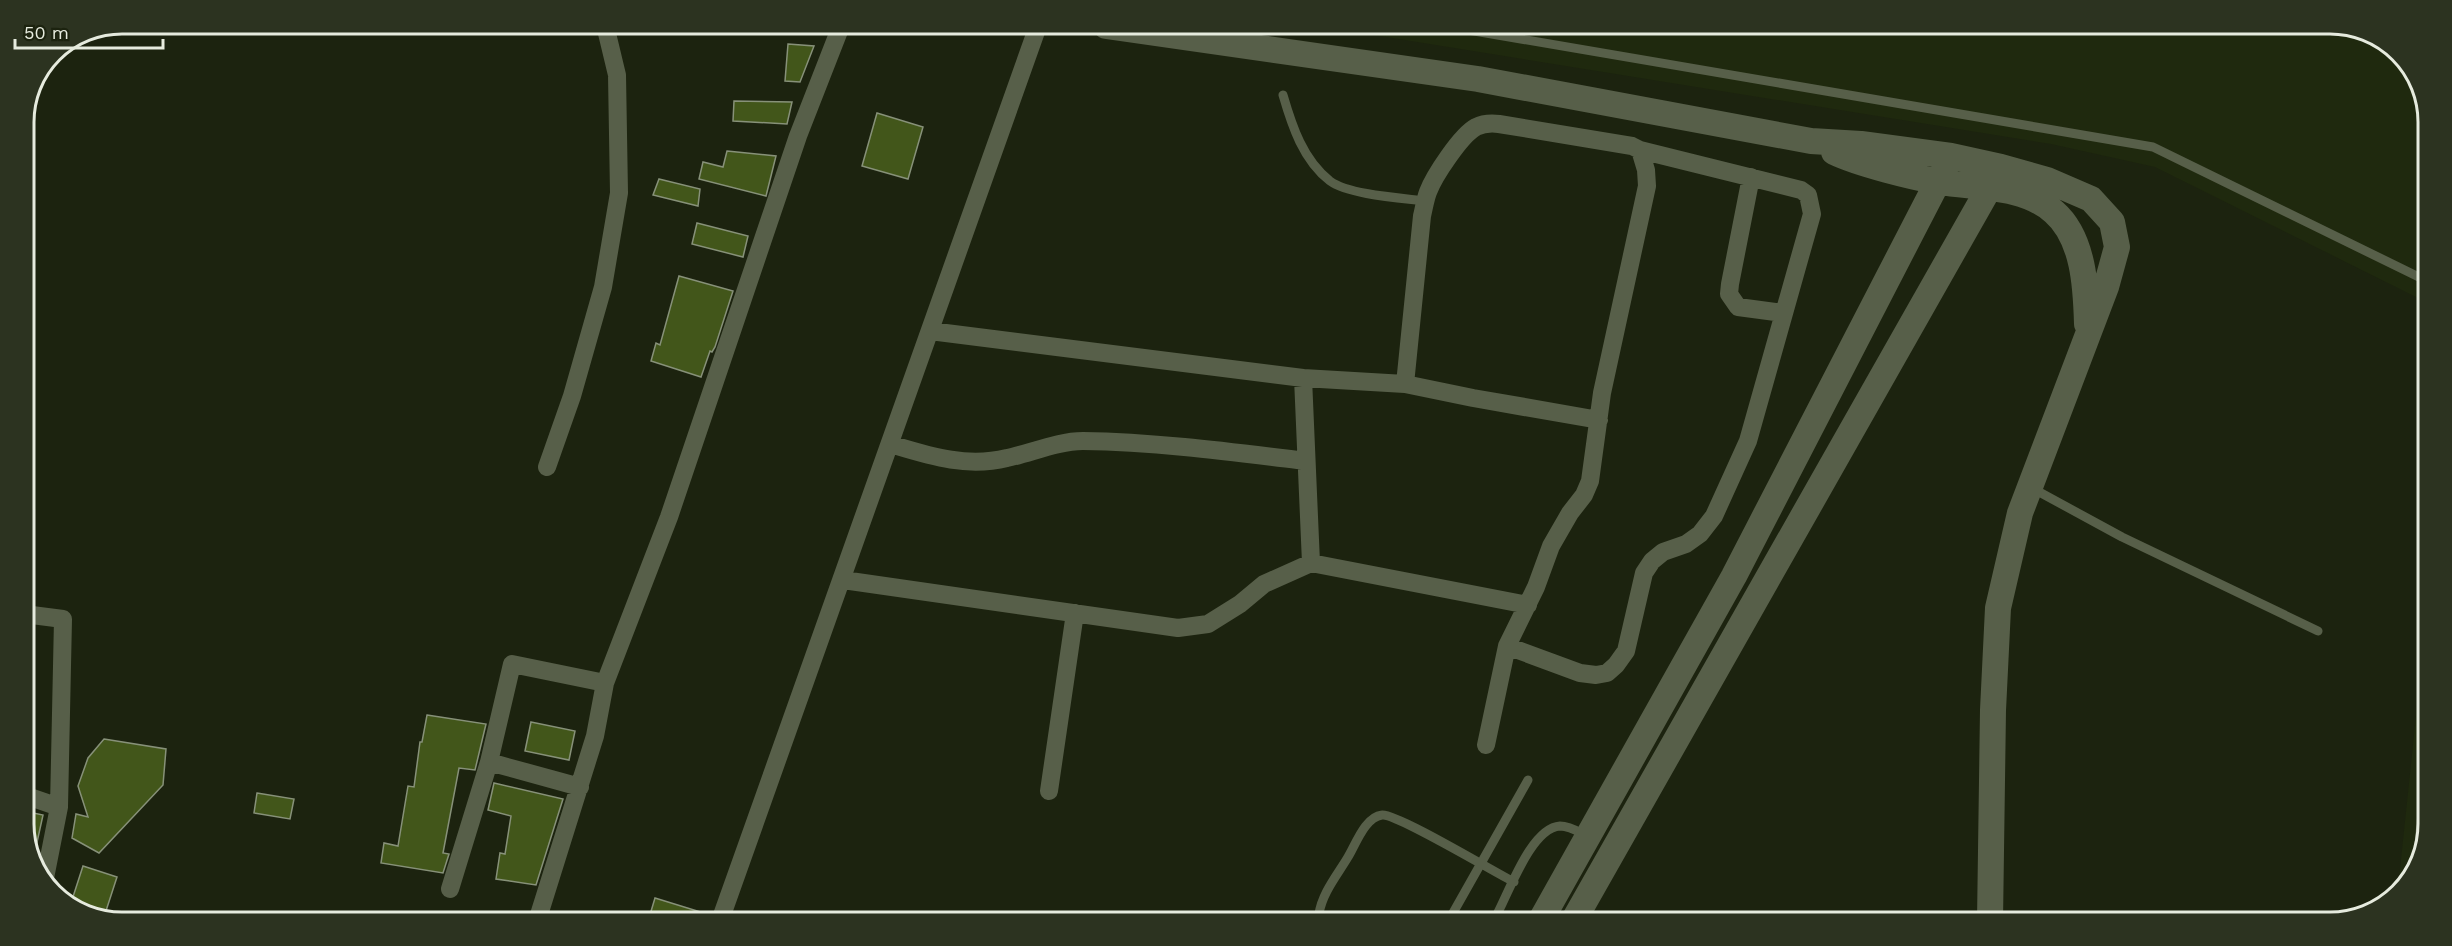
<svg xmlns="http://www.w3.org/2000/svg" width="2452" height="946" viewBox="0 0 2452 946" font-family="'Work Sans',sans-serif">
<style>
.built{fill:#1f290e}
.building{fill:#42561a;stroke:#879179;stroke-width:1.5}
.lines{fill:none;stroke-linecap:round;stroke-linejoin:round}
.lane{stroke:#575f49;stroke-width:9}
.street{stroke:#575f49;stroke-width:18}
.secondary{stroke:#575f49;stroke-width:26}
.rim{fill:none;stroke:#e6ebde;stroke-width:3}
</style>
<rect width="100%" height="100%" fill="#1c230f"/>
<path class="built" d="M 1324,27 L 2362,29 L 2408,63 L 2428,115 L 2426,302 L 2155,167 L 2051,144 Z
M 2424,638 L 2423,856 L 2398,888 L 2418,697 Z"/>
<path class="building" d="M 788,44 L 814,46 L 800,82 L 785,81 Z
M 734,101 L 792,102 L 787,124 L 733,121 Z
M 877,113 L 923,127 L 908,179 L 862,166 Z
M 727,151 L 776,156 L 766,196 L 699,179 L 703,162 L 723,167 Z
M 659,179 L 700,189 L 698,206 L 653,195 Z
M 697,223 L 748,236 L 743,257 L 692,244 Z
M 679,276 L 733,291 L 715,347 L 712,352 L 710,351 L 701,377 L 651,361 L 656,343 L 660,345 Z
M 427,715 L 486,724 L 475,770 L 459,768 L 443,853 L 449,854 L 443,873 L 381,863 L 384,843 L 398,846 L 408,786 L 414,787 L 420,742 L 422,742 Z
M 531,722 L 575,731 L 569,760 L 525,751 Z
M 104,739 L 166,749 L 163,785 L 99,853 L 72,838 L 76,814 L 88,817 L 78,786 L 88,758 Z
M 494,783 L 563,799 L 536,885 L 496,879 L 500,853 L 505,854 L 511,816 L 488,810 Z
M 257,793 L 294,799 L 290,819 L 254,813 Z
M 24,811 L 43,815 L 34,856 L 24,831 Z
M 83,866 L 117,877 L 104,917 L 90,917 L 71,903 Z
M 655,898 L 707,914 L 706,918 L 649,918 Z"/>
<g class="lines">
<path class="lane" d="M 1451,27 L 2153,147 L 2427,281
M 1283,95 C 1292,126 1303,160 1330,181 C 1349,195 1402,198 1426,201
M 2030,487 L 2122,537 L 2318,631
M 2417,864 L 2423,803
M 1322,920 L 1319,914 C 1322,893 1338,874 1348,857 C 1356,844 1365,817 1382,815 C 1396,813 1494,872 1514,882
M 1449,920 L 1528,780
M 1494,920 C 1508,896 1530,828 1560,826 C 1570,826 1579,832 1587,836"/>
<path class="street" d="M 1751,177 L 1730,284 L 1729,294 L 1738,307 L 1783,313
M 930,331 L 1303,378 L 1311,563
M 1303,378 L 1405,384 L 1473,398 L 1599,420
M 1405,384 L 1422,216 C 1424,208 1425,200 1428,192 C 1434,176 1461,135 1476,127 C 1484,123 1491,123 1499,124 L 1632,146 L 1640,150 L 1646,170 L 1647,186 L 1602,393 L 1590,481 L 1584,495 L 1570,513 L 1551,546 L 1536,587 L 1507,646 L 1486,745
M 890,444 C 930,456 966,468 1007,458 C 1031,453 1058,441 1083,441 C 1157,442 1232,452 1306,461
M 547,467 L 572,396 L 603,287 L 619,193 L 617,75 L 605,25
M 843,580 L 1178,628 L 1208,624 L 1240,604 L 1264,584 L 1311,563 L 1528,605
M 24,614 L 63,619 L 59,807
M 1507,646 L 1580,673 L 1596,675 L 1607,673 L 1616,665 L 1626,651 L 1644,573 L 1652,561 L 1663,552 L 1686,544 L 1700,534 L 1714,516 L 1748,441 L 1812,214 L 1808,195 L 1801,190 L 1640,150
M 580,787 L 489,762 L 512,664 L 605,683
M 1049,791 L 1075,613
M 24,795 L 59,807 L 44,883
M 450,889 L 489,762
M 538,918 L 595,736 L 605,683 L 669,517 L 798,136 L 841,26
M 721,918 L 1038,26"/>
<path class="secondary" d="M 1106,26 L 1478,79 L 1811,141 L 1861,144 L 1951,156 L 2001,167 L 2047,180 L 2091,199 L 2112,222 L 2117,247 L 2106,287 L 2020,513 L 1998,608 L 1993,710 L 1990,921
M 1834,152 C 1859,164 1912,177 1940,182 C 1977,188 2024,185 2054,212 C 2084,238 2086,288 2087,324
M 1541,920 L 1734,576 L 1951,156
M 1574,920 L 2001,167"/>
</g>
<path d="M0 0H2452V946H0ZM122 34H2330A88 88 0 0 1 2418 122V824A88 88 0 0 1 2330 912H122A88 88 0 0 1 34 824V122A88 88 0 0 1 122 34Z" fill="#2c3320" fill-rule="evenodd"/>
<path class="rim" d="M122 34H2330A88 88 0 0 1 2418 122V824A88 88 0 0 1 2330 912H122A88 88 0 0 1 34 824V122A88 88 0 0 1 122 34Z"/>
<path d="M15 39v9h148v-9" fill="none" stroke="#e6ebde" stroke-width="3"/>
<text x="24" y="39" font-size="18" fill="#e6ebde" stroke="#1c230f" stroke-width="4.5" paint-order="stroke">50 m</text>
</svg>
